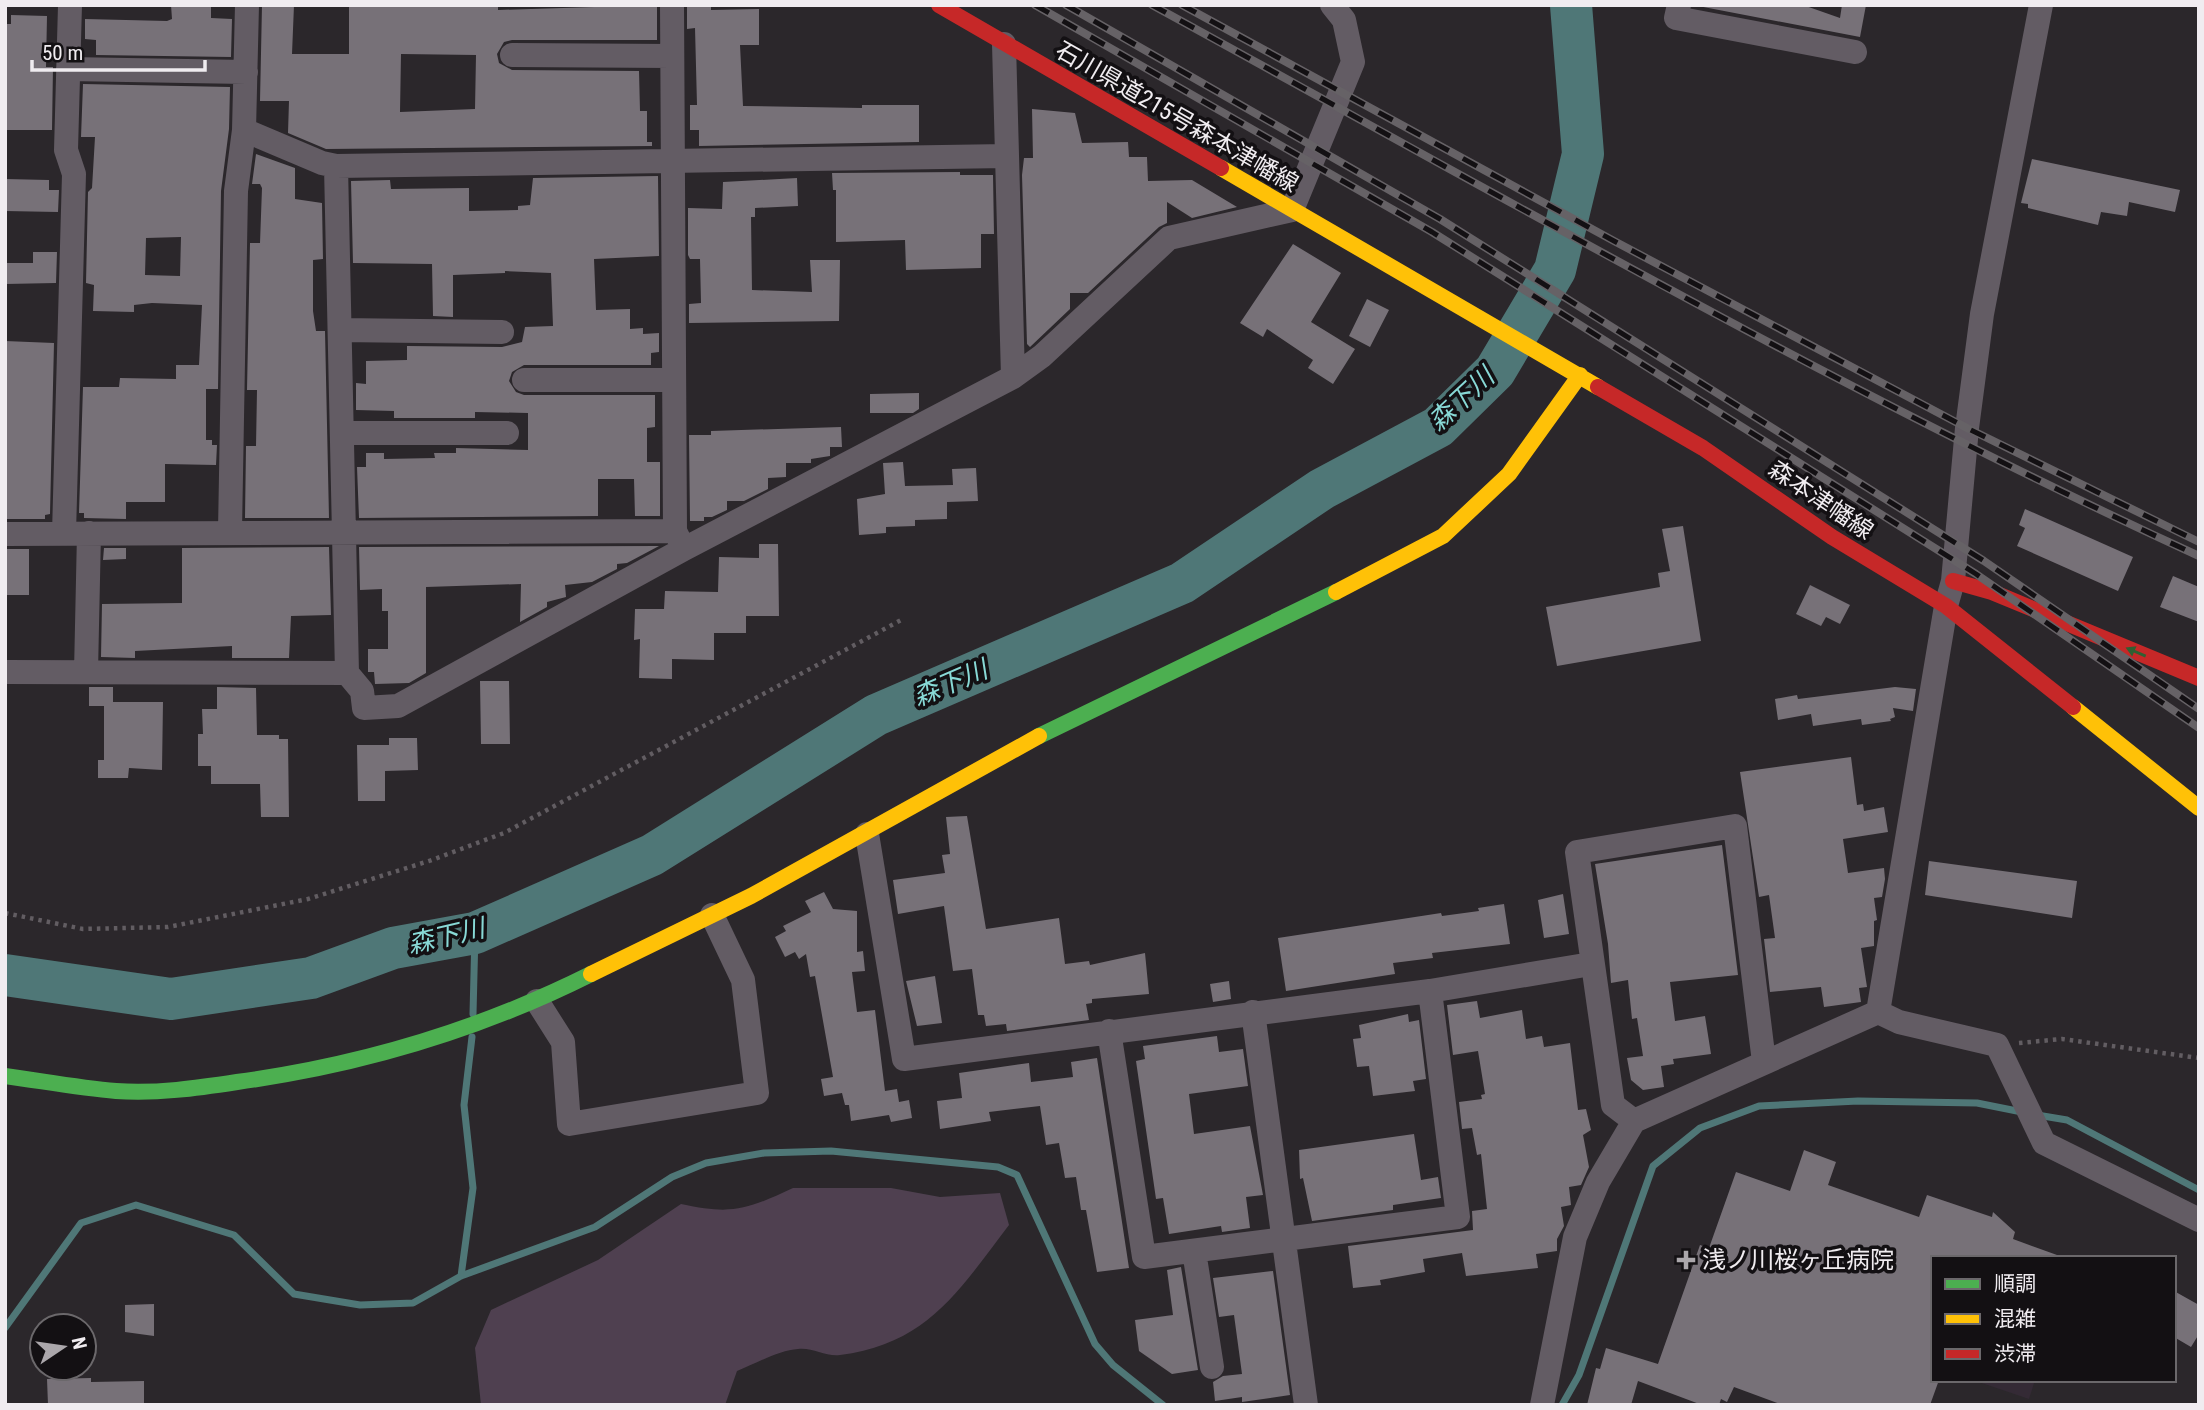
<svg xmlns="http://www.w3.org/2000/svg" width="2204" height="1410" viewBox="0 0 2204 1410" font-family="'Roboto Condensed','Noto Sans JP',sans-serif">
<style>
.built{fill:#342a35}
.green{fill:#4f4050}
.lines{fill:none;stroke-linecap:round;stroke-linejoin:round}
.stream{stroke:#4f7777;stroke-width:7}
.river{stroke:#4f7777;stroke-width:42}
.building{fill:#777178;fill-rule:evenodd}
.path{stroke:#625d62;stroke-width:4.5;stroke-dasharray:3.5 5;stroke-linecap:butt}
.street{stroke:#635c64;stroke-width:24}
.fast{stroke:#4caf50;stroke-width:16}
.slow{stroke:#ffc107;stroke-width:16}
.jam{stroke:#c62828;stroke-width:16}
.rail-casing{stroke:#666266;stroke-width:8}
.rail{stroke:#131013;stroke-width:5;stroke-dasharray:16;stroke-linecap:butt}
.oneway{fill:#306032}
.poi-dot{fill:#aba7ab;stroke:#131013;stroke-width:2.5}
.labels{text-anchor:middle;stroke-width:7;stroke-linejoin:round;paint-order:stroke}
.street-label{font-size:24px;fill:#f0ecf0;stroke:#131013}
.poi-label{font-size:24px;fill:#f0ecf0;stroke:#131013;text-anchor:start}
.water-label{font-size:26px;font-style:italic;fill:#88d9d6;stroke:#131013}
</style>
<rect width="100%" height="100%" fill="#2b272b"/>
<path class="built" d="M 1973,1380 L 2035,1380 L 2029,1399 Z"/>
<path class="green" d="M 793,1188 L 891,1188 L 940,1197 L 1000,1193 L 1009,1225 C 960,1289 928,1344 840,1355 C 826,1357 812,1347 798,1349 C 779,1350 755,1364 737,1371 L 725,1405 L 481,1405 L 475,1348 L 491,1310 L 598,1260 L 681,1204 C 732,1215 746,1210 793,1188 Z"/>
<g class="lines">
<path class="stream" d="M 473,1014 L 475,933
M 2037,1115 L 2067,1120 L 2199,1190
M 461,1276 L 473,1188 L 464,1105 L 472,1037
M 5,1328 L 81,1223 L 136,1205 L 234,1235 L 294,1294 L 360,1305 L 413,1303 L 461,1276 L 595,1227 L 672,1177 L 706,1163 L 764,1153 L 831,1151 L 998,1167 L 1017,1175 L 1095,1344 L 1113,1365 L 1163,1405
M 1562,1405 L 1579,1375 L 1653,1166 L 1700,1128 L 1759,1106 L 1858,1101 L 1977,1103 L 2022,1112"/>
<path class="river" d="M 5,975 L 171,999 L 311,978 L 393,948 L 475,933 L 652,855 L 876,715 L 1182,583 L 1322,489 L 1438,427 L 1495,371 L 1555,270 L 1583,154 L 1571,5"/>
</g>
<path class="building" d="M 171,5 L 211,5 L 211,18 L 232,19 L 231,57 L 96,55 L 96,40 L 85,39 L 85,19 L 167,21 L 172,19 Z
M 262,5 L 294,5 L 292,54 L 349,54 L 349,5 L 498,5 L 498,10 L 657,5 L 657,40 L 512,40 L 504,42 L 497,54 L 499,63 L 512,70 L 639,71 L 640,111 L 647,111 L 647,142 L 652,142 L 652,146 L 326,149 L 288,133 L 289,101 L 260,101 ZM 401,54 L 476,55 L 475,109 L 400,112 Z
M 687,5 L 711,5 L 711,10 L 759,9 L 759,45 L 740,45 L 743,106 L 862,108 L 862,105 L 919,105 L 919,142 L 699,146 L 699,130 L 690,130 L 690,105 L 697,105 L 695,28 L 687,29 Z
M 1693,5 L 1803,5 L 1840,18 L 1842,5 L 1866,5 L 1860,37 Z
M 11,15 L 47,16 L 46,67 L 53,67 L 52,130 L 5,130 L 5,24 L 11,24 Z
M 83,84 L 230,87 L 229,129 L 221,191 L 218,389 L 206,389 L 206,440 L 212,440 L 212,445 L 217,445 L 216,465 L 165,464 L 165,502 L 126,502 L 126,519 L 84,518 L 84,513 L 79,513 L 83,387 L 119,387 L 120,378 L 176,379 L 176,365 L 199,365 L 202,305 L 152,303 L 134,305 L 134,312 L 93,311 L 94,285 L 86,283 L 88,192 L 92,188 L 95,137 L 81,137 ZM 181,237 L 180,276 L 145,275 L 146,238 Z
M 1032,109 L 1075,113 L 1082,143 L 1128,142 L 1129,157 L 1147,157 L 1148,181 L 1192,180 L 1237,207 L 1192,218 L 1167,202 L 1167,223 L 1159,227 L 1088,293 L 1070,293 L 1070,309 L 1030,347 L 1027,344 L 1022,175 L 1024,158 L 1033,158 Z
M 256,154 L 295,168 L 295,199 L 322,203 L 323,259 L 313,260 L 313,311 L 316,331 L 325,331 L 329,518 L 245,518 L 246,446 L 256,446 L 257,390 L 247,390 L 250,243 L 260,243 L 262,188 L 260,184 L 252,184 Z
M 2032,159 L 2180,190 L 2175,212 L 2129,202 L 2127,216 L 2101,212 L 2098,225 L 2028,208 L 2028,204 L 2021,203 Z
M 960,172 L 960,175 L 993,175 L 994,234 L 981,234 L 981,268 L 906,270 L 905,240 L 836,242 L 836,190 L 833,190 L 832,173 Z
M 658,176 L 659,256 L 594,259 L 596,310 L 630,309 L 630,329 L 643,328 L 643,334 L 659,333 L 659,352 L 651,353 L 651,365 L 524,365 L 512,372 L 509,381 L 516,392 L 524,395 L 655,395 L 655,427 L 647,428 L 647,462 L 660,462 L 660,516 L 635,516 L 634,479 L 598,479 L 598,516 L 359,518 L 357,467 L 366,467 L 366,453 L 384,453 L 384,459 L 435,458 L 434,453 L 456,453 L 456,448 L 528,450 L 528,413 L 475,412 L 475,418 L 394,418 L 394,411 L 356,410 L 356,383 L 366,384 L 366,361 L 407,360 L 407,346 L 502,347 L 522,342 L 525,327 L 553,326 L 551,273 L 505,271 L 505,273 L 453,275 L 453,317 L 433,316 L 432,264 L 353,263 L 351,181 L 390,180 L 391,189 L 469,188 L 469,211 L 518,210 L 518,206 L 530,205 L 533,178 Z
M 797,178 L 798,206 L 755,208 L 755,217 L 751,217 L 752,290 L 812,292 L 810,260 L 840,260 L 839,321 L 689,323 L 689,304 L 701,303 L 700,259 L 690,259 L 688,255 L 688,208 L 722,209 L 723,182 Z
M 5,179 L 49,180 L 49,190 L 59,190 L 58,212 L 5,211 Z
M 1293,244 L 1341,273 L 1311,322 L 1355,349 L 1333,384 L 1308,368 L 1313,360 L 1267,329 L 1263,337 L 1240,323 Z
M 33,252 L 57,252 L 56,283 L 5,284 L 6,263 L 33,263 Z
M 1367,299 L 1389,310 L 1370,347 L 1349,336 Z
M 5,341 L 54,343 L 50,514 L 45,515 L 45,519 L 5,519 Z
M 919,393 L 919,409 L 913,413 L 870,413 L 870,394 Z
M 841,427 L 842,447 L 830,447 L 830,456 L 811,459 L 811,463 L 786,463 L 786,477 L 768,478 L 768,489 L 744,501 L 727,501 L 727,510 L 712,517 L 704,517 L 704,521 L 690,521 L 689,435 L 711,435 L 711,431 Z
M 903,462 L 905,486 L 953,485 L 952,469 L 976,468 L 978,501 L 947,502 L 947,519 L 915,520 L 915,526 L 886,527 L 886,533 L 859,535 L 857,499 L 885,494 L 883,463 Z
M 2025,509 L 2133,557 L 2118,591 L 2017,546 L 2025,528 L 2019,525 Z
M 1683,526 L 1701,641 L 1557,666 L 1546,607 L 1660,587 L 1658,573 L 1670,571 L 1662,529 Z
M 759,544 L 778,544 L 779,616 L 746,616 L 746,633 L 714,633 L 714,660 L 672,659 L 672,679 L 639,678 L 640,639 L 634,640 L 635,609 L 664,609 L 665,591 L 718,592 L 719,557 L 759,558 Z
M 659,546 L 627,563 L 617,564 L 617,569 L 592,582 L 565,585 L 566,597 L 547,602 L 547,607 L 520,622 L 521,584 L 426,587 L 426,673 L 409,683 L 375,684 L 374,672 L 368,672 L 368,649 L 388,649 L 388,611 L 382,611 L 382,589 L 360,590 L 359,547 Z
M 329,547 L 331,615 L 291,616 L 289,658 L 232,658 L 232,646 L 135,651 L 135,658 L 101,657 L 102,604 L 182,603 L 182,548 Z
M 104,548 L 126,548 L 126,559 L 103,560 Z
M 5,549 L 29,549 L 29,595 L 5,595 Z
M 2173,576 L 2199,587 L 2199,622 L 2160,607 Z
M 1810,585 L 1850,605 L 1840,624 L 1826,617 L 1821,626 L 1796,614 Z
M 480,681 L 509,681 L 510,744 L 481,744 Z
M 89,687 L 113,687 L 113,702 L 163,702 L 162,770 L 129,768 L 128,778 L 98,778 L 98,760 L 104,760 L 104,706 L 89,706 Z
M 217,687 L 256,688 L 257,735 L 279,735 L 279,739 L 288,739 L 289,817 L 261,817 L 260,784 L 211,784 L 211,766 L 198,766 L 198,734 L 203,734 L 202,709 L 217,709 Z
M 1895,687 L 1916,689 L 1913,711 L 1893,708 L 1895,717 L 1890,719 L 1891,721 L 1862,725 L 1861,719 L 1813,726 L 1811,714 L 1778,720 L 1775,699 L 1797,695 L 1798,699 Z
M 389,738 L 417,738 L 418,770 L 385,771 L 385,801 L 358,801 L 357,745 L 389,745 Z
M 1851,757 L 1857,805 L 1863,804 L 1864,811 L 1884,807 L 1888,832 L 1843,839 L 1848,873 L 1884,868 L 1885,879 L 1882,897 L 1874,898 L 1877,920 L 1874,921 L 1874,946 L 1861,948 L 1867,987 L 1859,988 L 1861,1002 L 1824,1007 L 1821,987 L 1770,992 L 1764,939 L 1775,938 L 1769,895 L 1759,897 L 1740,772 Z
M 967,816 L 986,929 L 1059,918 L 1065,964 L 1089,961 L 1090,965 L 1145,953 L 1149,994 L 1092,999 L 1092,1003 L 1086,1004 L 1089,1020 L 1007,1031 L 1006,1024 L 986,1026 L 984,1015 L 978,1015 L 972,969 L 953,971 L 944,906 L 898,914 L 893,880 L 945,873 L 942,855 L 950,854 L 946,817 Z
M 1722,845 L 1738,975 L 1670,982 L 1675,1021 L 1705,1016 L 1711,1054 L 1673,1059 L 1674,1064 L 1661,1066 L 1664,1087 L 1643,1090 L 1631,1080 L 1627,1058 L 1643,1056 L 1637,1018 L 1632,1019 L 1628,980 L 1611,983 L 1608,944 L 1595,864 Z
M 1929,861 L 2077,881 L 2072,918 L 1925,895 Z
M 824,892 L 833,909 L 857,911 L 857,952 L 863,951 L 865,971 L 852,972 L 857,1012 L 875,1010 L 885,1091 L 897,1089 L 899,1102 L 909,1100 L 912,1118 L 891,1122 L 889,1115 L 851,1121 L 849,1105 L 845,1105 L 842,1093 L 824,1096 L 821,1079 L 833,1077 L 815,976 L 810,977 L 806,954 L 799,959 L 795,952 L 785,957 L 775,937 L 786,931 L 783,926 L 811,912 L 805,901 Z
M 1563,894 L 1569,934 L 1544,938 L 1538,900 Z
M 1504,904 L 1510,944 L 1432,953 L 1433,958 L 1393,963 L 1395,974 L 1286,991 L 1278,938 L 1441,913 L 1442,916 L 1479,911 L 1478,908 Z
M 935,976 L 942,1023 L 917,1026 L 906,981 Z
M 1229,981 L 1231,999 L 1213,1002 L 1210,984 Z
M 1477,1001 L 1480,1018 L 1522,1010 L 1526,1039 L 1542,1036 L 1544,1047 L 1570,1043 L 1578,1110 L 1586,1109 L 1591,1130 L 1583,1135 L 1589,1167 L 1581,1185 L 1569,1187 L 1571,1205 L 1561,1207 L 1564,1226 L 1557,1239 L 1557,1251 L 1536,1254 L 1538,1268 L 1466,1276 L 1462,1253 L 1423,1259 L 1425,1272 L 1380,1280 L 1381,1285 L 1353,1288 L 1348,1246 L 1473,1230 L 1472,1211 L 1487,1209 L 1481,1154 L 1477,1155 L 1472,1128 L 1462,1129 L 1459,1102 L 1482,1099 L 1481,1095 L 1485,1094 L 1478,1051 L 1453,1055 L 1447,1005 Z
M 1408,1014 L 1409,1022 L 1419,1020 L 1426,1079 L 1413,1081 L 1415,1091 L 1373,1096 L 1369,1066 L 1357,1067 L 1353,1039 L 1361,1038 L 1359,1025 Z
M 1217,1036 L 1219,1052 L 1243,1049 L 1248,1086 L 1189,1094 L 1194,1134 L 1250,1126 L 1263,1195 L 1246,1197 L 1250,1228 L 1222,1232 L 1221,1226 L 1169,1234 L 1163,1198 L 1156,1199 L 1136,1061 L 1145,1059 L 1143,1046 Z
M 1097,1058 L 1129,1268 L 1097,1272 L 1086,1210 L 1081,1210 L 1076,1177 L 1065,1178 L 1059,1143 L 1046,1145 L 1040,1106 L 989,1112 L 991,1121 L 940,1129 L 937,1101 L 962,1098 L 959,1073 L 1029,1063 L 1031,1082 L 1073,1077 L 1071,1062 Z
M 1414,1134 L 1421,1180 L 1438,1177 L 1441,1198 L 1393,1205 L 1393,1210 L 1312,1221 L 1303,1178 L 1300,1179 L 1299,1150 Z
M 1804,1150 L 1836,1162 L 1828,1185 L 1919,1217 L 1927,1195 L 1992,1217 L 1993,1212 L 2015,1232 L 2013,1239 L 2057,1255 L 2057,1258 L 1933,1258 L 1933,1380 L 1939,1380 L 1930,1405 L 1783,1405 L 1734,1387 L 1727,1402 L 1721,1399 L 1719,1405 L 1702,1405 L 1638,1381 L 1631,1405 L 1587,1405 L 1596,1368 L 1600,1369 L 1606,1348 L 1658,1364 L 1700,1245 L 1709,1248 L 1736,1172 L 1790,1191 Z
M 1181,1267 L 1198,1370 L 1172,1374 L 1139,1351 L 1135,1320 L 1173,1315 L 1167,1270 Z
M 1273,1271 L 1290,1395 L 1242,1402 L 1242,1397 L 1215,1401 L 1213,1382 L 1223,1376 L 1242,1374 L 1234,1315 L 1219,1317 L 1213,1278 Z
M 2174,1291 L 2199,1305 L 2199,1334 L 2191,1347 L 2174,1337 Z
M 154,1304 L 154,1336 L 125,1332 L 125,1305 Z
M 91,1378 L 91,1382 L 144,1381 L 144,1404 L 48,1405 L 47,1379 Z"/>
<g class="lines">
<path class="path" d="M 5,913 L 83,929 L 168,927 L 308,899 L 429,861 L 504,833 L 903,619
M 2019,1043 L 2062,1039 L 2199,1058"/>
<path class="street" d="M 672,5 L 675,531 L 682,545
M 1679,5 L 1676,18 L 1855,52
M 1004,44 L 1013,377
M 512,55 L 672,56
M 68,69 L 246,72
M 244,130 L 322,163 L 336,166 L 1007,156
M 336,166 L 347,673 L 362,691 L 364,708 L 398,706 L 684,549 L 1013,377 L 1042,356 L 1169,238 L 1292,210 L 1353,62 L 1344,20 L 1332,5
M 340,330 L 502,332
M 524,380 L 674,380
M 342,433 L 507,433
M 230,531 L 236,191 L 244,130 L 247,5
M 64,533 L 74,174 L 66,150 L 70,5
M 5,534 L 675,531
M 5,672 L 347,673
M 86,672 L 89,533
M 867,834 L 904,1059 L 1430,991 L 1591,964
M 537,1001 L 563,1042 L 569,1124 L 757,1093 L 743,980 L 712,915
M 1253,1012 L 1306,1405
M 1878,1012 L 1946,606 L 1953,581 L 1967,428 L 1982,314 L 2041,5
M 1878,1012 L 1899,1022 L 1997,1045 L 2044,1143 L 2199,1220
M 1109,1031 L 1144,1257 L 1458,1217 L 1430,991
M 1634,1121 L 1613,1105 L 1577,852 L 1735,826 L 1764,1062
M 1194,1251 L 1212,1367
M 1542,1405 L 1575,1237 L 1598,1182 L 1634,1121 L 1878,1012"/>
<path class="fast" d="M 1039,736 L 1336,592
M 5,1076 C 42,1081 79,1088 116,1091 C 156,1094 198,1088 237,1082 C 362,1065 479,1030 591,974"/>
<path class="slow" d="M 1221,168 L 1598,387
M 1336,592 L 1443,536 L 1509,474 L 1580,375
M 2073,707 L 2199,808
M 591,974 L 751,896 L 1039,736"/>
<path class="jam" d="M 939,5 L 1221,168
M 1598,387 L 1703,448 L 1832,537 L 1946,606 L 2073,707
M 1953,581 L 1992,592 L 2199,678"/>
<g class="rail-casing">
<path id="rail" d="M 1035,5 L 1432,232 L 1976,574 L 2199,728
M 1066,5 L 1440,219 L 1984,561 L 2199,709
M 1152,5 C 1498,194 1840,392 2199,556
M 1182,5 L 1614,241 L 1967,428 L 2199,542"/>
</g>
<use href="#rail" class="rail"/>
</g>
<defs><path id="oneway-solid" d="M-6-.8H1V-3.2L6.5 0L1 3.2V.8H-6Z" transform="scale(1.75)"/></defs>
<use class="oneway" href="#oneway-solid" transform="translate(2136 652) rotate(-157)"/>
<path class="poi-dot" d="M1682.5 1249.5h7v7h7v7h-7v7h-7v-7h-7v-7h7z"/>
<g class="labels">
<g class="street-label">
<text transform="translate(1177 117) rotate(30)" y="8">石川県道215号森本津幡線</text>
<text transform="translate(1821 500) rotate(34)" y="8">森本津幡線</text>
</g>
<g class="poi-label">
<text x="1702" y="1268">浅ノ川桜ヶ丘病院</text>
</g>
<g class="water-label">
<text transform="translate(1461 399) rotate(-43)" y="9">森下川</text>
<text transform="translate(950 683) rotate(-23)" y="9">森下川</text>
<text transform="translate(446 936) rotate(-13)" y="9">森下川</text>
</g>
</g>
<rect width="2204" height="1410" fill="none" stroke="#f0ecf0" stroke-width="14"/>
<rect x="1931" y="1256" width="245" height="126" fill="#131013" stroke="#6b686b" stroke-width="2"/>
<rect x="1945" y="1279" width="35" height="10" fill="#4caf50" stroke="#6b686b" stroke-width="2"/>
<text x="1994" y="1291" font-size="21" fill="#f0ecf0">順調</text>
<rect x="1945" y="1314" width="35" height="10" fill="#ffc107" stroke="#6b686b" stroke-width="2"/>
<text x="1994" y="1326" font-size="21" fill="#f0ecf0">混雑</text>
<rect x="1945" y="1349" width="35" height="10" fill="#c62828" stroke="#6b686b" stroke-width="2"/>
<text x="1994" y="1361" font-size="21" fill="#f0ecf0">渋滞</text>
<g transform="translate(63 1347) rotate(77)"><circle r="33" fill="#131013" stroke="#6b686b" stroke-width="2"/>
<path d="M0-5L12 26L0 18L-12 26Z" fill="#aba7ab"/>
<text y="-10" font-size="19" font-weight="bold" text-anchor="middle" fill="#f0ecf0">N</text>
</g>
<path d="M32 60v10h173v-10" fill="none" stroke="#f0ecf0" stroke-width="3.5"/>
<text x="42" y="60" font-size="21" fill="#f0ecf0" stroke="#131013" stroke-width="5" paint-order="stroke">50 m</text>
</svg>
